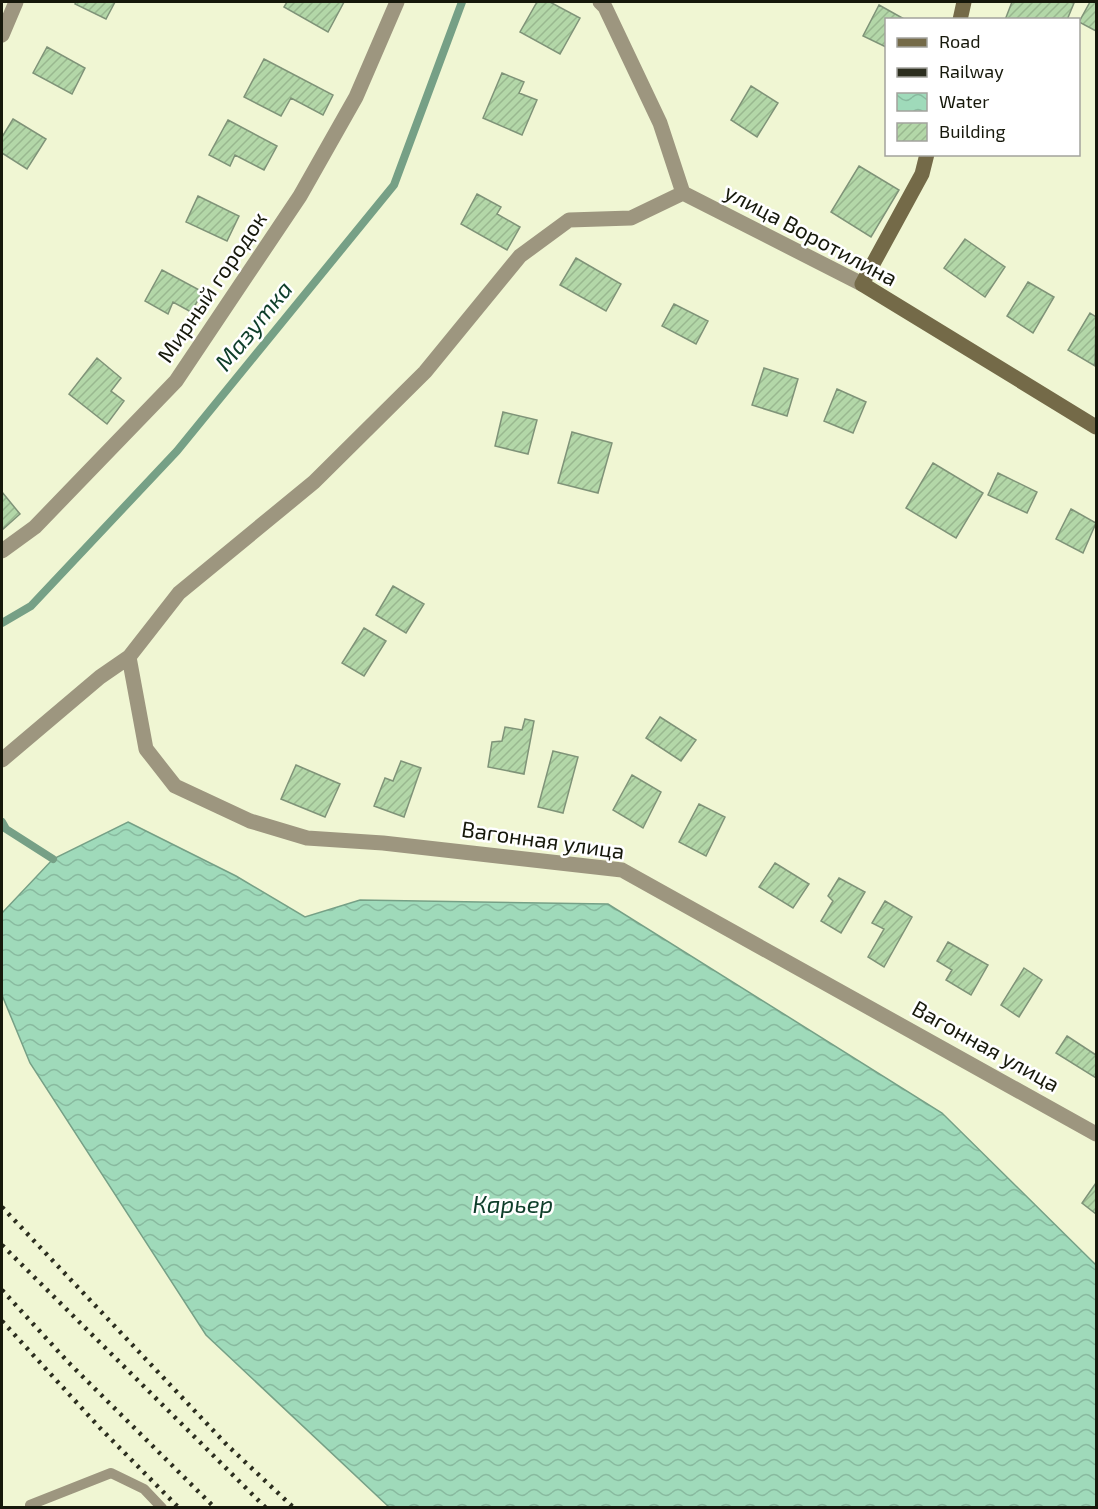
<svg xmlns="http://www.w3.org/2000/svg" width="1098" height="1509" viewBox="0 0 1098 1509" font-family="'Exo 2',sans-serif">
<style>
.water{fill:url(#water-waves);stroke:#76a086;stroke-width:1.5}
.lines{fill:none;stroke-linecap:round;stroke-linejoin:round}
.stream{stroke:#76a086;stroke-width:8}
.building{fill:url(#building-hatch);stroke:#7f9378;stroke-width:1.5}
.lane{stroke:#9d967f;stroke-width:10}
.street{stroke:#9d967f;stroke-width:15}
.secondary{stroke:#746a48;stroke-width:15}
.rail{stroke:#2c2e1f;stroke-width:4.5;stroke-dasharray:3 6;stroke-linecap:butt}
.labels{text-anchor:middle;stroke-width:5;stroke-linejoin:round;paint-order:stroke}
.street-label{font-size:22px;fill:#16180b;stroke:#fff}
.water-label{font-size:24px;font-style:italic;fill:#0e3e2a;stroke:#fff}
</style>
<defs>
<pattern id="water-waves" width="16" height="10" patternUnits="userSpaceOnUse" patternTransform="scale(1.5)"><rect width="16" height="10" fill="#9fdaba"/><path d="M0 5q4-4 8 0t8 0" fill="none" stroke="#88ba9f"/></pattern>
<pattern id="building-hatch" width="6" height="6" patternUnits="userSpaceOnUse" patternTransform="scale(1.5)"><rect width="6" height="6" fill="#b3d7a8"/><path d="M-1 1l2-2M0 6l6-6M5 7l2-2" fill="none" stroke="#99b88f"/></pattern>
</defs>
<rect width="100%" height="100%" fill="#f0f6d3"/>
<path class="water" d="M 128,822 L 236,876 L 305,917 L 360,900 L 608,904 L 942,1113 L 1096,1265 L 1096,1507 L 389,1507 L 206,1335 L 30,1063 L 2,995 L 2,913 L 53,859 Z"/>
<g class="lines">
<path class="stream" d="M 2,623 L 31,606 L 177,451 L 394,185 L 462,2
M 2,822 L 6,829 L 53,859"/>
</g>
<path class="building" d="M 76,2 L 115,2 L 106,19 L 75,4 Z
M 287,2 L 344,2 L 328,32 L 284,7 Z
M 537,2 L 550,2 L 580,18 L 560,54 L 520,32 Z
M 1012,2 L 1070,2 L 1074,3 L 1067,20 L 1005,20 Z
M 1090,2 L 1096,2 L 1096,31 L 1079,22 Z
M 879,5 L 906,20 L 886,20 L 886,47 L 863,36 Z
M 47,47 L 85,68 L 72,94 L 33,73 Z
M 264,59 L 333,95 L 323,115 L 291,98 L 281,116 L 244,97 Z
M 502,73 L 524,82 L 519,93 L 537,100 L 522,135 L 483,118 Z
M 751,86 L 778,103 L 757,137 L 731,120 Z
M 13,119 L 46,139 L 27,169 L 2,153 L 2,137 Z
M 228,120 L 277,146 L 264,170 L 235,155 L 230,166 L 209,155 Z
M 859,166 L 899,190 L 871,237 L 831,212 Z
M 477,194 L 501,207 L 497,214 L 520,227 L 507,250 L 461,224 Z
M 198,196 L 239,216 L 227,241 L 186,222 Z
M 965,239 L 1005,267 L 985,297 L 944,268 Z
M 576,258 L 621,284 L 606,311 L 560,285 Z
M 162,270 L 203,292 L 191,312 L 173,302 L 168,314 L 145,301 Z
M 1028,282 L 1054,297 L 1033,333 L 1007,316 Z
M 674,304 L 708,321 L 696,344 L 662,326 Z
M 1090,313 L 1096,317 L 1095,366 L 1068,350 Z
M 97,358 L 121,378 L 111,391 L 124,401 L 107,424 L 69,394 Z
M 764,368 L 798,379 L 787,416 L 752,405 Z
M 837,389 L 866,402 L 853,433 L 824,421 Z
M 503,412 L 537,420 L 528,454 L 495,446 Z
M 572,432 L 612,443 L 598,493 L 558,483 Z
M 933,463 L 983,493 L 956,538 L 906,508 Z
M 998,473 L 1037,492 L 1027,513 L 988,495 Z
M 2,492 L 20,514 L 2,530 Z
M 1071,509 L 1096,523 L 1083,553 L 1056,539 Z
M 393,586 L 424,604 L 406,633 L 376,615 Z
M 364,628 L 386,641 L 364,676 L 342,663 Z
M 660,717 L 696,740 L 681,761 L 646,738 Z
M 525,719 L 534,721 L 524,774 L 488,767 L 492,742 L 502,741 L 505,727 L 522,730 Z
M 553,751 L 578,757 L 563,813 L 538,807 Z
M 401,761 L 421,768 L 404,817 L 374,806 L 385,778 L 393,781 Z
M 296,765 L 340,784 L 325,817 L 281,799 Z
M 632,775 L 661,792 L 643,828 L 613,810 Z
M 699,804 L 725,817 L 706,856 L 679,842 Z
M 775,863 L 809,884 L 793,908 L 759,887 Z
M 839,878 L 865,892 L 841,933 L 821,921 L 833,901 L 828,896 Z
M 885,901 L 912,917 L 884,967 L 868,957 L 884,929 L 872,923 Z
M 948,942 L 988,965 L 971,995 L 946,980 L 952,970 L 937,961 Z
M 1024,968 L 1042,980 L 1019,1017 L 1001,1005 Z
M 1067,1036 L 1096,1055 L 1096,1078 L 1056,1053 Z
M 1096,1183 L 1096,1214 L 1082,1203 Z"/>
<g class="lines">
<path class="lane" d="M 30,1505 L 111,1473 L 144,1489 L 162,1508"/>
<path class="street" d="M 600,2 L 605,7 L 660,123 L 683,193 L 862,284
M 2,35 L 16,2
M 2,551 L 35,527 L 176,381 L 300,196 L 356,97 L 397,2
M 129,657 L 146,749 L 175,786 L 250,821 L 307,838 L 383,843 L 622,870 L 1096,1134
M 2,760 L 100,677 L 129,657 L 179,593 L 314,482 L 425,372 L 520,256 L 569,220 L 631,218 L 683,193"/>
<path class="secondary" d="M 960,20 L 964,2
M 927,154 L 922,174 L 862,284 L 1096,427"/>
<path class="rail" d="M 2,1207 L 227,1445 L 294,1508
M 2,1245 L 266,1508
M 2,1290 L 68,1362 L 215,1508
M 2,1321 L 100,1428 L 179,1508"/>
</g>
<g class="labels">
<g class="street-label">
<text transform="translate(811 235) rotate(28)" y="8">улица Воротилина</text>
<text transform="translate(212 287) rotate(-56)" y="8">Мирный городок</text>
<text transform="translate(543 840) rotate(8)" y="8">Вагонная улица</text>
<text transform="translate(986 1046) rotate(29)" y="8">Вагонная улица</text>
</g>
<g class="water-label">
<text transform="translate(254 326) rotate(-51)" y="8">Мазутка</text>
<text x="513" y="1213">Карьер</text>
</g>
</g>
<rect width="1098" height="1509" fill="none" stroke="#16180b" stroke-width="6"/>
<rect x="885" y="18" width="195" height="138" fill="#ffffff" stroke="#a2a39d" stroke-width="1.5"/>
<rect x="897" y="38" width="30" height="9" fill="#746a48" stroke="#a2a39d" stroke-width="1.5"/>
<text x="939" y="48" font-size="18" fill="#16180b">Road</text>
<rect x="897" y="68" width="30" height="9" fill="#2c2e1f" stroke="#a2a39d" stroke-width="1.5"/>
<text x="939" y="78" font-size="18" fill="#16180b">Railway</text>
<rect x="897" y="93" width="30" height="18" fill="url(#water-waves)" stroke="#a2a39d" stroke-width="1.5"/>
<text x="939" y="108" font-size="18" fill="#16180b">Water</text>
<rect x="897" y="123" width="30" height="18" fill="url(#building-hatch)" stroke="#a2a39d" stroke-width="1.5"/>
<text x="939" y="138" font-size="18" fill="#16180b">Building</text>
</svg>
